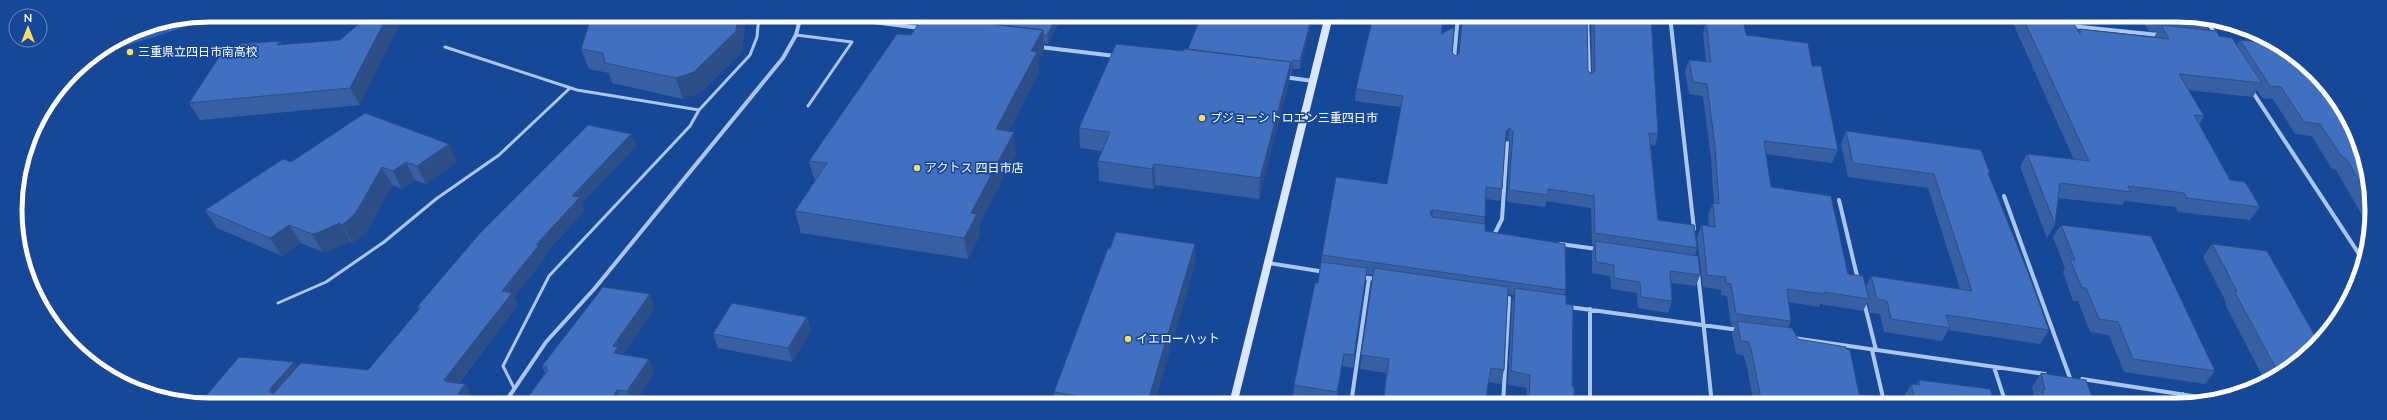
<svg xmlns="http://www.w3.org/2000/svg" width="2387" height="420" viewBox="0 0 2387 420" font-family="Lato,'Noto Sans JP',sans-serif">
<style>
.green{fill:#2b60b6}
.lines{fill:none;stroke-linecap:round;stroke-linejoin:round}
.lane{stroke:#aac6f1;stroke-width:3}
.street{stroke:#aac6f1;stroke-width:4}
.secondary{stroke:#d9e6fc;stroke-width:8}
.wall{fill:#3760a4}
.shaded-wall{fill:#2d4e86}
.building{fill:#4070bf;stroke:#2d4e86}
.poi-dot{fill:#ffdd6a;stroke:#174897;stroke-width:1.5}
.labels{text-anchor:middle;stroke-width:3.5;stroke-linejoin:round;paint-order:stroke}
.poi-label{font-size:12px;fill:#fff;stroke:#174897;text-anchor:start}
.rim{fill:none;stroke:#fff;stroke-width:5}
</style>
<rect width="100%" height="100%" fill="#174897"/>
<path class="green" d="M 187,19 L 182,28 L 97,55 L 136,30 Z"/>
<g class="lines">
<path class="lane" d="M 796,35 L 852,42 L 808,106
M 445,47 L 577,90 L 699,110
M 278,303 L 326,282 L 384,242 L 436,199 L 499,155 L 570,88
M 514,388 L 503,366 L 549,276 L 690,126 L 699,110 L 750,55 L 757,37 L 759,15"/>
<path class="street" d="M 826,16 L 920,28
M 1587,16 L 1589,76
M 1670,16 L 1694,229
M 1984,16 L 2018,20
M 2206,18 L 2215,35
M 2071,26 L 2159,35
M 1040,47 L 1115,56
M 1454,59 L 1458,16
M 1284,77 L 1313,81
M 2252,91 L 2363,260
M 2004,196 L 2070,378
M 1839,200 L 1858,280
M 1494,235 L 1502,219 L 1507,143
M 1560,244 L 1597,249
M 1268,263 L 1325,272
M 1698,273 L 1712,404
M 1361,277 L 1376,279
M 1864,302 L 1876,350
M 1569,307 L 1739,330
M 1590,309 L 1590,404
M 1793,338 L 2045,374
M 1872,350 L 1884,402
M 1994,367 L 2006,404
M 2082,379 L 2212,399
M 2183,394 L 2188,405
M 504,404 L 546,342 L 595,288 L 783,58 L 796,35 L 801,15
M 1351,404 L 1369,278
M 1503,404 L 1509,298"/>
<path class="secondary" d="M 1233,404 L 1329,16"/>
</g>
<path class="wall" d="M 592,15 L 746,15 L 742,52 L 700,93 L 683,99 L 612,83 L 609,73 L 589,69 L 581,49 Z
M 1062,16 L 1048,44 L 1044,43 L 1044,51 L 1038,62 L 1039,72 L 1009,131 L 1016,153 L 979,226 L 980,235 L 968,259 L 801,233 L 795,211 L 815,182 L 809,161 L 911,35 L 933,17 Z
M 1201,16 L 1313,16 L 1300,69 L 1293,69 L 1291,75 L 1290,75 L 1289,82 L 1259,199 L 1155,185 L 1153,189 L 1099,181 L 1098,161 L 1102,151 L 1080,148 L 1079,128 L 1188,49 Z
M 1533,16 L 1587,16 L 1588,71 L 1592,74 L 1592,73 L 1591,16 L 1651,16 L 1658,134 L 1655,146 L 1651,145 L 1658,220 L 1697,248 L 1695,255 L 1700,275 L 1696,286 L 1671,283 L 1672,301 L 1668,313 L 1638,308 L 1637,293 L 1611,289 L 1610,276 L 1592,273 L 1592,252 L 1594,245 L 1592,245 L 1591,208 L 1546,201 L 1545,207 L 1507,202 L 1510,143 L 1508,140 L 1505,141 L 1502,189 L 1500,201 L 1486,199 L 1485,217 L 1484,224 L 1485,231 L 1566,290 L 1564,295 L 1566,304 L 1572,386 L 1574,404 L 1526,404 L 1527,388 L 1508,385 L 1512,302 L 1514,295 L 1508,294 L 1504,370 L 1501,384 L 1489,382 L 1487,391 L 1486,404 L 1383,404 L 1386,373 L 1360,369 L 1373,275 L 1366,274 L 1353,368 L 1342,366 L 1336,404 L 1331,404 L 1293,398 L 1294,385 L 1318,283 L 1322,255 L 1387,184 L 1401,107 L 1355,101 L 1356,89 L 1441,34 L 1452,53 L 1456,56 L 1458,54 L 1460,35 L 1462,24 L 1488,17 L 1533,21 Z
M 1705,16 L 1741,16 L 1742,24 L 1746,35 L 1812,66 L 1838,150 L 1832,163 L 1766,154 L 1771,187 L 1848,274 L 1866,287 L 1871,276 L 1960,289 L 1928,188 L 1848,177 L 1841,144 L 1846,131 L 1990,173 L 1989,175 L 2049,330 L 2040,344 L 1948,330 L 1942,341 L 1884,332 L 1880,314 L 1870,313 L 1868,302 L 1863,311 L 1820,304 L 1819,307 L 1788,302 L 1791,321 L 1788,328 L 1798,339 L 1859,394 L 1905,402 L 1904,397 L 1911,384 L 1916,385 L 1919,380 L 1995,404 L 1754,404 L 1746,362 L 1743,355 L 1736,354 L 1732,333 L 1735,327 L 1731,326 L 1727,296 L 1721,295 L 1721,290 L 1703,287 L 1697,237 L 1702,225 L 1709,226 L 1708,215 L 1713,203 L 1714,203 L 1711,159 L 1703,96 L 1689,94 L 1685,72 L 1689,60 L 1706,62 L 1703,33 L 1705,25 Z
M 2016,16 L 2070,17 L 2078,32 L 2080,29 L 2154,37 L 2157,32 L 2149,31 L 2141,17 L 2202,17 L 2210,25 L 2207,30 L 2236,45 L 2240,40 L 2365,159 L 2370,229 L 2336,170 L 2332,169 L 2312,136 L 2295,134 L 2273,99 L 2262,98 L 2257,90 L 2253,97 L 2188,90 L 2204,116 L 2199,125 L 2230,180 L 2260,207 L 2250,220 L 2178,212 L 2175,207 L 2125,201 L 2122,205 L 2058,198 L 2055,224 L 2047,238 L 2020,167 L 2027,154 L 2074,160 L 2013,23 Z
M 340,40 L 360,105 L 200,120 L 189,103 L 280,41 L 282,45 Z
M 631,134 L 636,146 L 582,203 L 585,210 L 544,255 L 545,258 L 514,297 L 518,305 L 458,384 L 465,384 L 472,397 L 468,402 L 469,404 L 200,403 L 294,362 L 297,367 L 368,370 L 419,310 L 417,307 Z
M 291,162 L 457,162 L 426,184 L 415,180 L 402,189 L 392,185 L 366,233 L 352,243 L 350,241 L 328,251 L 323,252 L 301,243 L 282,256 L 217,228 L 205,210 Z
M 2061,225 L 2215,371 L 2205,384 L 2124,372 L 2109,335 L 2090,332 L 2078,301 L 2073,301 L 2063,272 L 2065,268 L 2053,237 Z
M 2212,244 L 2315,348 L 2266,383 L 2225,304 L 2226,302 L 2203,257 Z
M 1195,265 L 1154,404 L 1055,404 L 1054,392 Z
M 655,308 L 623,354 L 655,372 L 634,404 L 523,404 L 545,373 L 542,366 Z
M 807,317 L 811,331 L 792,362 L 718,348 L 713,334 Z
M 2041,373 L 2093,400 L 2123,405 L 2033,404 L 2035,402 L 2032,387 Z"/>
<path class="shaded-wall" d="M 388,15 L 404,15 L 360,105 L 350,88 Z
M 738,15 L 746,15 L 742,52 L 700,93 L 683,99 L 676,78 Z
M 1057,16 L 1062,16 L 1048,44 L 1047,35 Z
M 1312,16 L 1313,16 L 1300,69 L 1300,61 Z
M 1043,30 L 1044,51 L 1038,62 L 1039,72 L 999,150 L 996,129 L 1031,51 Z
M 280,41 L 290,58 L 277,45 Z
M 1293,60 L 1293,69 L 1291,75 L 1292,66 Z
M 1291,62 L 1289,82 L 1259,199 L 1260,178 Z
M 1510,128 L 1508,140 L 1504,143 L 1506,131 Z
M 1014,132 L 1016,153 L 979,226 L 980,235 L 968,259 L 964,238 L 971,213 Z
M 631,134 L 636,146 L 582,203 L 585,210 L 544,255 L 545,258 L 514,297 L 518,305 L 451,392 L 444,380 L 502,291 L 536,245 L 572,196 Z
M 449,144 L 457,162 L 426,184 L 417,166 Z
M 406,162 L 415,180 L 402,189 L 393,171 Z
M 1154,164 L 1155,185 L 1153,189 L 1152,169 Z
M 382,167 L 392,185 L 366,233 L 352,243 L 342,225 Z
M 1433,210 L 1432,222 L 1430,212 Z
M 340,223 L 350,241 L 328,251 L 323,252 L 312,234 Z
M 289,225 L 301,243 L 282,256 L 270,238 Z
M 1195,244 L 1195,265 L 1154,404 L 1147,404 Z
M 650,294 L 655,308 L 622,355 L 614,353 L 613,346 Z
M 807,317 L 811,331 L 792,362 L 788,348 Z
M 649,359 L 655,372 L 634,404 L 632,404 L 627,391 Z
M 294,362 L 302,375 L 279,401 L 270,392 L 270,389 Z
M 465,384 L 472,397 L 468,402 L 469,404 L 458,404 L 458,394 Z
M 617,390 L 623,404 L 608,404 Z
M 331,399 L 334,403 L 327,403 Z"/>
<path class="building" d="M 369,15 L 388,15 L 350,88 L 189,103 L 223,51 L 239,44 L 280,41 L 277,45 L 340,40 Z
M 592,15 L 738,15 L 736,31 L 694,72 L 676,78 L 605,63 L 603,53 L 581,49 Z
M 924,16 L 1043,30 L 1031,51 L 1037,52 L 996,129 L 1014,132 L 971,213 L 977,214 L 964,238 L 795,211 L 827,163 L 809,161 L 897,34 L 911,35 Z
M 934,16 L 1057,16 L 1047,35 L 1043,35 L 1043,30 L 933,17 Z
M 1201,16 L 1312,16 L 1300,61 L 1293,60 L 1292,66 L 1290,66 L 1291,62 L 1188,49 Z
M 1373,16 L 1443,16 L 1441,34 L 1454,27 L 1452,53 L 1456,56 L 1459,53 L 1462,24 L 1478,16 L 1486,16 L 1488,17 L 1534,22 L 1535,16 L 1587,16 L 1588,71 L 1592,74 L 1595,70 L 1594,16 L 1651,16 L 1658,134 L 1649,133 L 1658,220 L 1694,225 L 1697,248 L 1595,233 L 1594,196 L 1548,189 L 1548,195 L 1509,190 L 1513,132 L 1510,128 L 1506,131 L 1502,189 L 1486,187 L 1485,217 L 1433,210 L 1430,212 L 1432,217 L 1485,224 L 1485,231 L 1565,244 L 1566,290 L 1322,255 L 1336,177 L 1387,184 L 1403,96 L 1356,89 Z
M 1709,16 L 1741,16 L 1742,24 L 1744,24 L 1746,35 L 1808,43 L 1812,66 L 1821,66 L 1838,150 L 1764,141 L 1771,187 L 1831,196 L 1848,274 L 1863,276 L 1869,299 L 1824,292 L 1825,294 L 1787,289 L 1791,321 L 1736,314 L 1731,284 L 1726,283 L 1726,277 L 1707,275 L 1702,225 L 1715,227 L 1713,203 L 1719,204 L 1715,147 L 1707,84 L 1693,82 L 1689,60 L 1711,62 L 1706,21 L 1709,22 Z
M 2022,16 L 2070,17 L 2080,34 L 2080,29 L 2169,39 L 2161,25 L 2216,31 L 2219,36 L 2232,38 L 2262,83 L 2179,74 L 2204,116 L 2194,115 L 2230,180 L 2245,182 L 2260,207 L 2187,198 L 2184,193 L 2128,186 L 2131,192 L 2060,183 L 2055,224 L 2027,154 L 2089,161 Z
M 2155,17 L 2202,17 L 2205,18 L 2210,25 L 2156,19 Z
M 2240,40 L 2278,44 L 2332,91 L 2365,159 L 2368,196 L 2346,158 L 2342,157 L 2320,124 L 2304,122 L 2281,87 L 2270,86 Z
M 1116,44 L 1183,51 L 1184,49 L 1291,62 L 1260,178 L 1154,164 L 1152,169 L 1098,161 L 1110,132 L 1079,128 Z
M 365,113 L 449,144 L 417,166 L 406,162 L 393,171 L 382,167 L 355,214 L 342,225 L 340,223 L 317,233 L 312,234 L 289,225 L 270,238 L 205,210 L 283,159 L 291,162 Z
M 588,125 L 631,134 L 572,196 L 580,197 L 536,245 L 539,245 L 502,291 L 512,293 L 444,380 L 448,382 L 465,384 L 458,394 L 464,395 L 458,404 L 360,403 L 331,399 L 327,403 L 200,403 L 239,357 L 294,362 L 270,389 L 270,392 L 273,394 L 301,363 L 368,370 L 421,307 L 417,307 L 481,232 Z
M 1846,131 L 1981,150 L 1990,173 L 1988,173 L 2028,272 L 2049,330 L 1946,315 L 1950,328 L 1891,319 L 1887,301 L 1877,299 L 1871,276 L 1972,291 L 1934,174 L 1853,163 Z
M 2061,225 L 2151,236 L 2215,371 L 2133,359 L 2118,322 L 2099,319 L 2086,288 L 2082,288 L 2070,259 L 2075,260 Z
M 1116,232 L 1195,244 L 1147,404 L 1124,404 L 1054,392 L 1108,248 L 1110,249 Z
M 1595,241 L 1698,256 L 1700,275 L 1670,271 L 1672,301 L 1641,297 L 1640,282 L 1614,278 L 1614,265 L 1596,262 Z
M 2212,244 L 2267,251 L 2319,343 L 2315,348 L 2279,374 L 2234,291 L 2237,291 Z
M 1321,262 L 1367,268 L 1354,355 L 1344,354 L 1337,392 L 1294,385 L 1315,283 L 1318,283 Z
M 1374,268 L 1508,287 L 1504,370 L 1491,368 L 1487,391 L 1486,404 L 1383,404 L 1389,359 L 1361,355 Z
M 603,287 L 650,294 L 613,346 L 618,347 L 614,353 L 649,359 L 627,391 L 617,390 L 608,404 L 523,404 L 548,370 L 546,369 L 547,367 L 542,366 Z
M 1515,288 L 1566,295 L 1566,304 L 1573,305 L 1572,386 L 1574,387 L 1574,404 L 1529,404 L 1530,375 L 1511,371 Z
M 732,303 L 807,317 L 788,348 L 713,334 Z
M 1737,321 L 1792,328 L 1798,339 L 1846,347 L 1846,349 L 1850,350 L 1859,394 L 1916,403 L 1911,384 L 1920,385 L 1919,380 L 1990,389 L 1995,404 L 1762,404 L 1751,349 L 1748,342 L 1741,341 Z
M 2041,373 L 2086,380 L 2093,400 L 2123,405 L 2047,404 L 2042,390 L 2045,390 Z"/>
<g class="poi-dot">
<circle cx="130" cy="52" r="4"/>
<circle cx="1202" cy="118" r="4"/>
<circle cx="917" cy="168" r="4"/>
<circle cx="1128" cy="339" r="4"/>
</g>
<g class="labels">
<g class="poi-label">
<text x="138" y="56">三重県立四日市南高校</text>
<text x="1210" y="122">プジョーシトロエン三重四日市</text>
<text x="925" y="172">アクトス 四日市店</text>
<text x="1136" y="343">イエローハット</text>
</g>
</g>
<path d="M0 0H2387V420H0ZM210 22H2177A188 188 0 0 1 2365 210V210A188 188 0 0 1 2177 398H210A188 188 0 0 1 22 210V210A188 188 0 0 1 210 22Z" fill="#174897" fill-rule="evenodd"/>
<path class="rim" d="M210 22H2177A188 188 0 0 1 2365 210V210A188 188 0 0 1 2177 398H210A188 188 0 0 1 22 210V210A188 188 0 0 1 210 22Z"/>
<g transform="translate(28 28)"><circle r="19" fill="#174897" stroke="#7491c1"/>
<path d="M0-3L7 15L0 10L-7 15Z" fill="#ffdd6a"/>
<text y="-6" font-size="11" font-weight="bold" text-anchor="middle" fill="#ffffff">N</text>
</g>
</svg>
